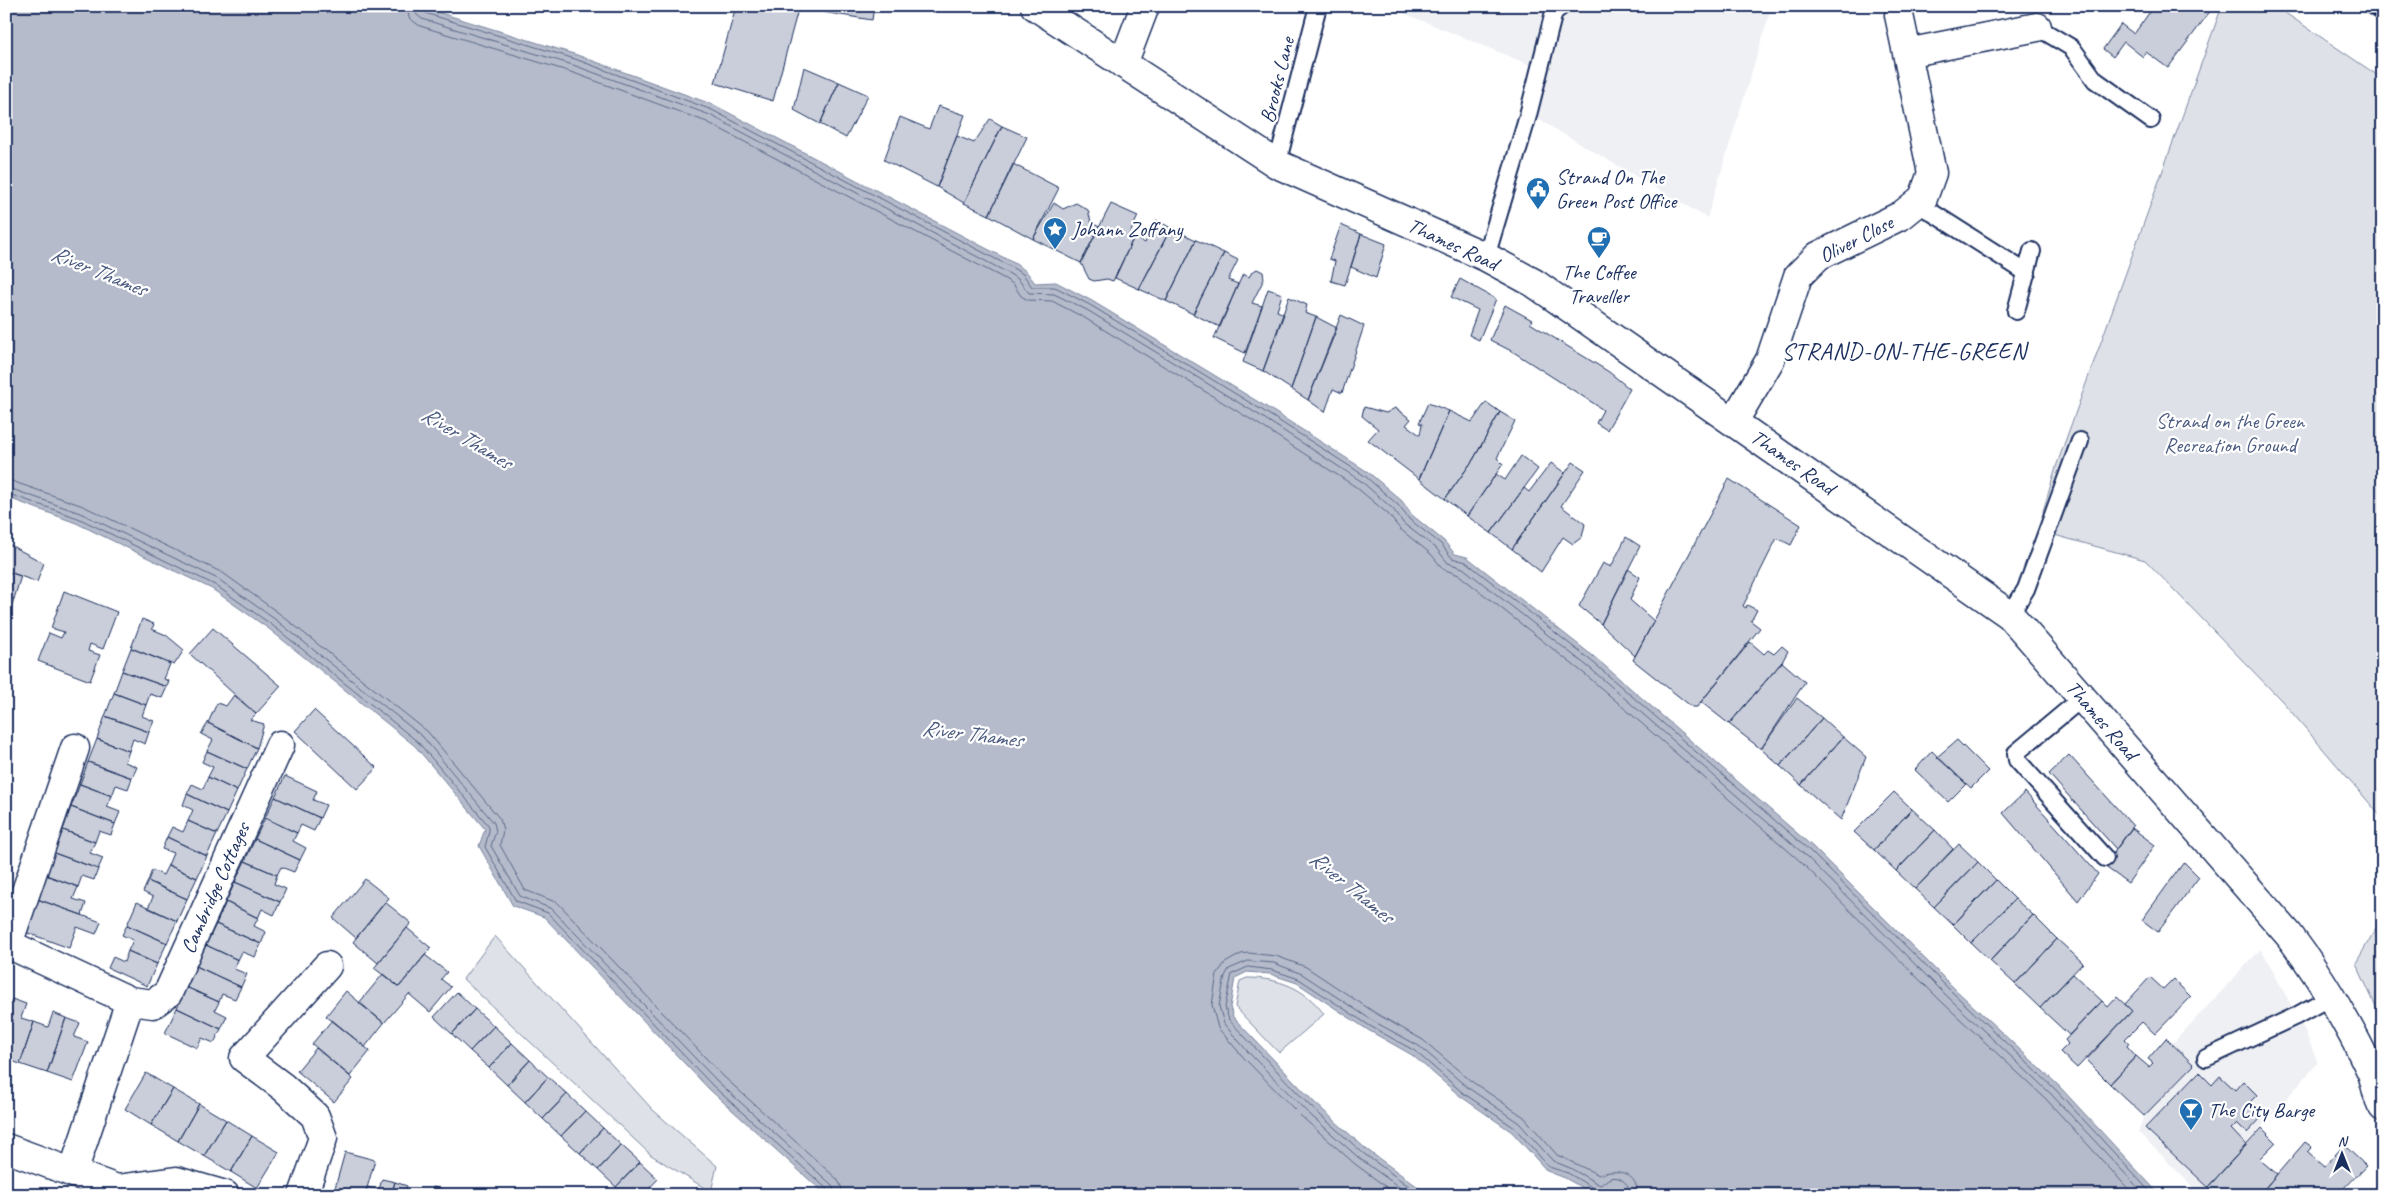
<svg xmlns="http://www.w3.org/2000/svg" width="2389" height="1201" viewBox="0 0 2389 1201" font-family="Caveat,sans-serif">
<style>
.built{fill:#eff0f4}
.green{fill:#dee1e7;stroke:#7c88a2}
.water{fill:#b5bbca;stroke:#77839f}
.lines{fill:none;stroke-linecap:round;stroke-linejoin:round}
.shore{stroke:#596789;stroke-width:1}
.building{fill:#caceda;stroke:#1b2f5e}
.service-casing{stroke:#1b2f5e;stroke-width:20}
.minor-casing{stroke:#1b2f5e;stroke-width:31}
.service{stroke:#fff;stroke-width:16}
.minor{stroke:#fff;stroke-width:28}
.rail-casing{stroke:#1b2f5e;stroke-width:5.5}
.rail{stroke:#fff;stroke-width:4;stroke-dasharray:11;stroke-linecap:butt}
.labels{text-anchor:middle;stroke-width:4.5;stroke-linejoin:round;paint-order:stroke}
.street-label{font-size:21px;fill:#1b2f5e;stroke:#fff}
.poi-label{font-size:21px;fill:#1b2f5e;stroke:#fff;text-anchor:start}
.park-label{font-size:21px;fill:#4c5c80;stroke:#fff}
.water-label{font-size:22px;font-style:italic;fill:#49597e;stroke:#fff}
.quarter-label{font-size:24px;letter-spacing:1px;fill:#1b2f5e;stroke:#fff}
</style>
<rect width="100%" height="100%" fill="#fff"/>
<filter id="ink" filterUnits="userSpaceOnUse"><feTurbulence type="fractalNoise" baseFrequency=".02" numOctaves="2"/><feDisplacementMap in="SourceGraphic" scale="10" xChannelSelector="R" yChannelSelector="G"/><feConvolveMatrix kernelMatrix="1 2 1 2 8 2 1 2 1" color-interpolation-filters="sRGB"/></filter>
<g filter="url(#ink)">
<path class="built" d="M 1386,6 L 1772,6 L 1707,218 L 1526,112 L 1540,69 Z
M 2261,949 L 2305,1031 L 2318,1063 L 2201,1195 L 2138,1132 L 2144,1116 L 2194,1065 L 2172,1044 Z"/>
<path class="green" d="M 2222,6 L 2275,6 L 2383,79 L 2383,819 L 2282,701 L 2145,560 L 2047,533 L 2043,511 L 2057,464 Z
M 2383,916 L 2383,1022 L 2356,963 Z
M 495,936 L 653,1110 L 717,1166 L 711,1192 L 651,1155 L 463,979 Z
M 1247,978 C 1279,978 1305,988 1324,1014 L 1279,1053 L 1235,1007 L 1240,981 Z"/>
<path class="water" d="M 6,6 L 418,6 L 577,55 L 714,105 L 1014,263 L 1026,271 L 1035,283 L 1056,282 L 1092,301 L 1265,406 L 1368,472 L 1402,501 L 1412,515 L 1444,541 L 1455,554 L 1467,557 L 1598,660 L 1813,847 L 1956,990 L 2059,1086 L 2160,1195 L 1622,1195 L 1614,1189 L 1609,1195 L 1595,1195 L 1565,1178 L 1547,1171 L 1512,1132 L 1460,1096 L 1412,1055 L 1368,1030 L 1297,983 L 1270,974 L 1247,972 L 1235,978 L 1230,1007 L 1233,1017 L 1314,1102 L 1366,1149 L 1429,1195 L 826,1195 L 710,1090 L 544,917 L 513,906 L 479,846 L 485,829 L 415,746 L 269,629 L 212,589 L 76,523 L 6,497 Z"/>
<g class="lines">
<path class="shore" d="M 407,6 L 409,18 L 420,26 L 571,72 L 707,122 L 1005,279 L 1013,284 L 1021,296 L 1028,300 L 1052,301 L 1083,317 L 1255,422 L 1356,487 L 1388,514 L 1400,529 L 1431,554 L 1443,569 L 1459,575 L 1586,675 L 1800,861 L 1943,1003 L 2046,1099 L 2134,1195
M 414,6 L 416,14 L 422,19 L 573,65 L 710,115 L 1008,273 L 1018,279 L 1029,293 L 1054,294 L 1087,310 L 1259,415 L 1361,481 L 1393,509 L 1404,524 L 1436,548 L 1448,563 L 1463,568 L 1591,669 L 1805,855 L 1949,998 L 2051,1094 L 2145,1195
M 420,6 L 425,13 L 575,59 L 712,110 L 1011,267 L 1023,274 L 1032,287 L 1055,287 L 1090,305 L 1262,410 L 1365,476 L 1398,505 L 1409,519 L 1441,544 L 1452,558 L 1466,562 L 1595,664 L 1810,851 L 1953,993 L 2055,1089 L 2153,1195
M 6,479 L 83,506 L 223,573 L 280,614 L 428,732 L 500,819 L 503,830 L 500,845 L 525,890 L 558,903 L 723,1076 L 837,1179 L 841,1186 L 843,1195
M 6,487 L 80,513 L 218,579 L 276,620 L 423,737 L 494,823 L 496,831 L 491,846 L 520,896 L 552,909 L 718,1082 L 832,1185 L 835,1195
M 6,493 L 78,518 L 215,585 L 272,625 L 418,742 L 489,826 L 489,831 L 485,847 L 516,901 L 548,913 L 713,1086 L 827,1189 L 829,1195
M 1397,1195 L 1355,1164 L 1301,1116 L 1244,1058 L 1218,1028 L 1212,1005 L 1217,974 L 1225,963 L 1241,954 L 1248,953 L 1276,956 L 1306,967 L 1377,1014 L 1423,1040 L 1471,1081 L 1524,1117 L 1557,1155 L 1599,1175 C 1616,1168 1637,1171 1638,1195
M 1410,1195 L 1359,1158 L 1306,1111 L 1249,1053 L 1224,1024 L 1219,1006 L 1225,976 L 1229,969 L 1248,961 L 1274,963 L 1302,974 L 1373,1021 L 1419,1046 L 1467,1087 L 1519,1123 L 1553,1161 L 1570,1168 L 1600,1185 C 1603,1184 1606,1180 1610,1178 C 1621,1175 1630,1185 1631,1195
M 1421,1195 L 1363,1153 L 1310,1106 L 1229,1020 L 1225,1007 L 1232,974 L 1248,967 L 1272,970 L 1299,979 L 1370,1026 L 1415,1051 L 1463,1093 L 1515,1128 L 1549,1167 L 1568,1173 L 1593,1188 L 1596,1195"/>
</g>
<path class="building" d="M 638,6 L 661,6 L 660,10 Z
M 736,6 L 799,6 L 773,101 L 715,83 Z
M 823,6 L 874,6 L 872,20 L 822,12 Z
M 2154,6 L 2214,6 L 2168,68 L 2146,52 L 2143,57 L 2124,42 L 2113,57 L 2103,49 L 2121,24 L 2134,34 Z
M 804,67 L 839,82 L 820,124 L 794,110 Z
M 839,82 L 868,95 L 846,138 L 820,124 Z
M 938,106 L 965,115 L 937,187 L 884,160 L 900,117 L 929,129 Z
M 990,119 L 1002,126 L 964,203 L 937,187 L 957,136 L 974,143 Z
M 1002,126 L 1027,137 L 989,215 L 964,203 Z
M 1013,164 L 1059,188 L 1033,239 L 989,215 Z
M 1054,203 L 1063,209 L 1076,203 L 1088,210 L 1091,222 L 1099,227 L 1081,263 L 1033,239 Z
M 1111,204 L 1138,216 L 1128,238 L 1132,241 L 1113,281 L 1107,279 L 1094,281 L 1089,279 L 1081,263 Z
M 1156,220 L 1171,228 L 1139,289 L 1115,278 L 1132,241 L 1134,237 L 1145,243 Z
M 1341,225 L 1361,234 L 1345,285 L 1331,281 L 1335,261 L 1329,259 Z
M 1171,228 L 1196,240 L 1166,301 L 1139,289 Z
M 1361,234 L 1386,244 L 1376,278 L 1351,267 Z
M 1196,240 L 1224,253 L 1193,314 L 1166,301 Z
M 1224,253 L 1238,260 L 1228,280 L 1238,284 L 1220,327 L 1193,314 Z
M 1257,269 L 1263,272 L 1264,279 L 1252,303 L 1262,306 L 1245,353 L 1214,338 L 1243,274 L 1249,277 L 1252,272 Z
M 1460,279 L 1496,299 L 1479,340 L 1469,335 L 1478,310 L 1451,297 Z
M 1268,289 L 1282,294 L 1277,311 L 1284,314 L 1263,371 L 1243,362 Z
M 1289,297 L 1307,305 L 1305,313 L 1316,317 L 1291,389 L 1263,371 Z
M 1505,305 L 1532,320 L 1530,323 L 1609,372 L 1630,389 L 1607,430 L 1596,423 L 1603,410 L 1593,403 L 1515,353 L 1490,340 Z
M 1341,315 L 1364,326 L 1342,393 L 1333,389 L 1325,412 L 1308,400 Z
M 1316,317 L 1337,328 L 1308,400 L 1291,389 Z
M 1486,402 L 1500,412 L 1473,460 L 1445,499 L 1419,479 L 1449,411 L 1472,422 Z
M 1428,403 L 1449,411 L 1419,479 L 1368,440 L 1378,429 L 1362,416 L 1364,407 L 1386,413 L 1395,408 L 1411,419 L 1406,425 L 1420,435 L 1422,424 L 1419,423 Z
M 1500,412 L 1515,421 L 1497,458 L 1503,464 L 1467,516 L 1445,499 L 1473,460 Z
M 1521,456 L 1538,469 L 1491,533 L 1467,516 L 1496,474 L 1505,480 Z
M 1573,462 L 1585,470 L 1561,506 L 1585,524 L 1582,537 L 1573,544 L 1563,537 L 1541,572 L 1512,549 Z
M 1551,463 L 1565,473 L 1512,549 L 1491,533 L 1524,488 L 1529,492 Z
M 1729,479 L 1801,525 L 1791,545 L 1777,538 L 1743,606 L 1746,608 L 1747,605 L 1757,610 L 1751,621 L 1760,628 L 1697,707 L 1692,707 L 1633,660 Z
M 1626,537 L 1640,546 L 1601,624 L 1579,606 L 1603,563 L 1611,567 Z
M 6,543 L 44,563 L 37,582 L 6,571 Z
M 1628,569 L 1640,577 L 1630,600 L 1654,621 L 1635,656 L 1601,624 Z
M 6,571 L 21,576 L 14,599 L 6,596 Z
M 64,591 L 117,612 L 103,649 L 90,644 L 88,651 L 100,655 L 90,681 L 38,661 L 49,633 L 61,638 L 64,632 L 51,628 Z
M 6,596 L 14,599 L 10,610 L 6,608 Z
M 142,619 L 154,624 L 152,629 L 166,635 L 184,650 L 174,665 L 131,648 Z
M 213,628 L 281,686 L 256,714 L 190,654 Z
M 1750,642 L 1764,654 L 1768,650 L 1774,654 L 1782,646 L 1788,651 L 1782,662 L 1729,724 L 1701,702 Z
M 131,648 L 170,664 L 164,679 L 169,681 L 167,687 L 122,671 Z
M 1782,662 L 1805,682 L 1761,749 L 1729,724 Z
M 122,671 L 167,687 L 162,698 L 150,694 L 146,705 L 114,693 Z
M 114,693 L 146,705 L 142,716 L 154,721 L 149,732 L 105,716 Z
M 234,695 L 256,714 L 250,720 L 264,724 L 257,748 L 208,723 L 217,703 L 226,706 Z
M 1797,698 L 1822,718 L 1780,766 L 1761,749 Z
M 314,710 L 377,768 L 357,789 L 295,731 Z
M 105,716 L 149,732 L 145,744 L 133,739 L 129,751 L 97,739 Z
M 1822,718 L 1843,737 L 1801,785 L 1780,766 Z
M 208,723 L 257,748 L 247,769 L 207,751 L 213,740 L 201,734 Z
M 1843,737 L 1866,757 L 1841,820 L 1801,785 Z
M 97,739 L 129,751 L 125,762 L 137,767 L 132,778 L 88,762 Z
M 1957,740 L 1988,771 L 1971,788 L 1937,757 Z
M 207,751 L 247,769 L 237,791 L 208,777 L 213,767 L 202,762 Z
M 1932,751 L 1966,784 L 1948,802 L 1915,770 Z
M 2069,755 L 2133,826 L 2116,849 L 2049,774 Z
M 88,762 L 132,778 L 128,789 L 116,785 L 112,796 L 80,784 Z
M 285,776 L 317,791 L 313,800 L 326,805 L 320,818 L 275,797 Z
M 208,777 L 237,791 L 227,813 L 187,794 L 192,784 L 203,789 Z
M 80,784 L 112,796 L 107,807 L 120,812 L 115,824 L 71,807 Z
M 1894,792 L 1912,809 L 1874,850 L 1854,832 Z
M 2025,792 L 2098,874 L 2078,901 L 2003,813 Z
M 187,794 L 227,813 L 217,834 L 188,821 L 193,810 L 183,805 Z
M 275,797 L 320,818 L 314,831 L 301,825 L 297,833 L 265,818 Z
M 71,807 L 115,824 L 111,835 L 99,831 L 95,842 L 63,830 Z
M 1912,809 L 1935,830 L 1896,871 L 1874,850 Z
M 265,818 L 297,833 L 293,841 L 306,848 L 300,860 L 255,839 Z
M 188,821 L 217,834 L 207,856 L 167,837 L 172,827 L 183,832 Z
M 2132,828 L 2155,845 L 2128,883 L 2104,866 Z
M 63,830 L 95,842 L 90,853 L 103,858 L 98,869 L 54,853 Z
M 1935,830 L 1953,849 L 1915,889 L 1896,871 Z
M 167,837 L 207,856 L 197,878 L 168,865 L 173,853 L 162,849 Z
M 255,839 L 300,860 L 294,872 L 281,867 L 277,875 L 245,861 Z
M 1959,844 L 1978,862 L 1934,907 L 1915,889 Z
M 54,853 L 98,869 L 94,880 L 82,876 L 78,887 L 46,875 Z
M 245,861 L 277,875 L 274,884 L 286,889 L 280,902 L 235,882 Z
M 1978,862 L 1996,880 L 1953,925 L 1934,907 Z
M 2184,862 L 2199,877 L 2158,932 L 2142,920 Z
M 168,865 L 197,878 L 187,899 L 148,881 L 152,870 L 163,875 Z
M 46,875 L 78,887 L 73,899 L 86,903 L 82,915 L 37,899 Z
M 365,879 L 389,898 L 356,938 L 333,918 Z
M 1996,880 L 2015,899 L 1971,943 L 1953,925 Z
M 148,881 L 187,899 L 177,921 L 148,908 L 153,897 L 143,892 Z
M 235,882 L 280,902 L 274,915 L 262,909 L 258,918 L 226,902 Z
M 37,899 L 101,922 L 96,934 L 77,927 L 69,948 L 25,932 Z
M 2015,899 L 2033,915 L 1990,961 L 1971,943 Z
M 137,902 L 177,921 L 167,943 L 127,925 Z
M 226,902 L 258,918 L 254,926 L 266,932 L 261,944 L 216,924 Z
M 385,902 L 411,923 L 378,963 L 353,942 Z
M 2033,915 L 2057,939 L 2015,984 L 1990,961 Z
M 216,924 L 261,944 L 255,957 L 242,952 L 238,960 L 206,945 Z
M 127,925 L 167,943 L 157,964 L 128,951 L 133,940 L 122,935 Z
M 407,928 L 431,948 L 399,987 L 374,968 Z
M 2057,939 L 2083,963 L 2040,1008 L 2015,984 Z
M 206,945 L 238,960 L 234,969 L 247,974 L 241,987 L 196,966 Z
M 128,951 L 157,964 L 147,986 L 108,968 L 113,957 L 124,962 Z
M 425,955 L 447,972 L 441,979 L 451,987 L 430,1012 L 409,994 L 384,1023 L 359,1003 L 383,974 L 399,987 Z
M 196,966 L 241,987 L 235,999 L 222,994 L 219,1002 L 186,987 Z
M 2073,974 L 2102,1001 L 2069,1035 L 2040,1008 Z
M 2150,977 L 2163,989 L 2173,979 L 2191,997 L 2155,1034 L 2142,1022 L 2125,1039 L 2129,1043 L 2127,1046 L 2136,1056 L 2110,1084 L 2086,1060 L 2132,1011 L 2125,1004 Z
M 186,987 L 219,1002 L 215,1010 L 227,1016 L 221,1029 L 177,1008 Z
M 346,991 L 384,1023 L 365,1047 L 326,1016 Z
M 457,992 L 475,1009 L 452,1034 L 434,1017 Z
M 2117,997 L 2132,1011 L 2077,1068 L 2060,1052 L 2068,1044 L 2065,1040 L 2102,1001 L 2108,1007 Z
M 12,999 L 26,1004 L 21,1018 L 34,1022 L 20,1064 L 6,1059 L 6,1016 Z
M 177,1008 L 221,1029 L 214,1043 L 202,1038 L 197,1048 L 165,1033 Z
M 475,1009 L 494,1026 L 470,1051 L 452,1034 Z
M 53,1013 L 66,1018 L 47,1073 L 20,1064 L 34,1022 L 48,1027 Z
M 66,1018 L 80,1023 L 74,1037 L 88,1042 L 73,1082 L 47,1073 Z
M 332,1020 L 370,1051 L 350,1076 L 312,1044 Z
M 494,1026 L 512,1043 L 489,1068 L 470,1051 Z
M 2166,1038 L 2194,1065 L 2144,1116 L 2110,1084 L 2136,1056 L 2149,1067 L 2153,1063 L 2148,1059 Z
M 512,1043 L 530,1060 L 507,1085 L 489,1068 Z
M 316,1048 L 353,1079 L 334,1102 L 297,1071 Z
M 530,1060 L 548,1077 L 525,1102 L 507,1085 Z
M 2199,1072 L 2212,1085 L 2220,1076 L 2235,1090 L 2243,1081 L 2257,1095 L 2249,1103 L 2263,1116 L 2247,1133 L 2237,1123 L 2231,1129 L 2246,1145 L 2208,1187 L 2145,1128 Z
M 146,1073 L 173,1089 L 151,1125 L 125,1109 Z
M 548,1077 L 567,1094 L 543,1119 L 525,1102 Z
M 173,1089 L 199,1104 L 178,1141 L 151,1125 Z
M 567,1094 L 585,1111 L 561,1136 L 543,1119 Z
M 199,1104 L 226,1120 L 204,1156 L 178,1141 Z
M 585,1111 L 603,1128 L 580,1153 L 561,1136 Z
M 226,1120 L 252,1136 L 231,1172 L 204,1156 Z
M 603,1128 L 621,1145 L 598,1170 L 580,1153 Z
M 2262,1128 L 2276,1142 L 2259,1159 L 2277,1174 L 2259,1195 L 2215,1195 L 2208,1187 Z
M 252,1136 L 279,1152 L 257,1188 L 231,1172 Z
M 2305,1142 L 2312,1147 L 2307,1152 L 2324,1167 L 2344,1145 L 2366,1166 L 2338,1195 L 2259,1195 Z
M 621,1145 L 640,1162 L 616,1187 L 598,1170 Z
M 345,1152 L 375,1160 L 365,1195 L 333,1195 Z
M 640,1162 L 658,1179 L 643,1195 L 625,1195 L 616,1187 Z
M 382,1179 L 395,1182 L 391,1195 L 365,1195 L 367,1187 L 379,1190 Z
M 395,1182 L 407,1186 L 405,1195 L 391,1195 Z
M 433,1187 L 445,1190 L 444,1195 L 431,1195 Z"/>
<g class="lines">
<g class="service-casing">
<path id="service" d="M 2037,27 L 2072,48 L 2095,80 L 2151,120
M 1277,164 L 1318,6
M 1917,203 L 2027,273
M 1486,257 L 1527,119 L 1554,12 L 1562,6
M 2016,311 L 2032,251
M 2010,615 L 2026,589 L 2080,441
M 2082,698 L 2016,753 L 2017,760 L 2105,858
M 2206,1058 L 2296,1016 L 2330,997"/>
</g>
<g class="minor-casing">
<path id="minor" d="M 1035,6 L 1277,164 L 1486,257 L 1534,283 L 2010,615 L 2289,935 C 2320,976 2349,1025 2371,1071 C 2376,1082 2376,1096 2383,1107
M 1899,15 L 1907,53
M 1123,64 L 1145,6
M 1734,421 L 1770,360 L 1798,276 L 1818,256 L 1902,215 L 1923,198 L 1932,173 L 1907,53 L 2037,27
M 6,943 L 130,1001 L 153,1004 L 168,993 L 280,745
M 8,944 L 75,748
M 6,1148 L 117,1189 L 124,1195
M 73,1172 L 130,1001
M 117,1189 L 176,1181 L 225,1195
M 303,1195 L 323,1138 L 315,1116 L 283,1087 L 244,1058 L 327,966"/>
</g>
<use href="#service" class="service"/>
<use href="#minor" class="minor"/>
<g class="rail-casing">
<path id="rail" d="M 2361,6 L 2383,21"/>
</g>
<use href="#rail" class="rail"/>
</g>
</g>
<defs>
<g id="civic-pin" transform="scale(1.25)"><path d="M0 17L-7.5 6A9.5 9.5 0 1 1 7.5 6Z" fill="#1f6fb2" stroke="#fff"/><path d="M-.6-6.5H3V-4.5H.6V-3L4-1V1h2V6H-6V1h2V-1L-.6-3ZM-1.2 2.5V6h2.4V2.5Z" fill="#fff"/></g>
<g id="sight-pin" transform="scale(1.25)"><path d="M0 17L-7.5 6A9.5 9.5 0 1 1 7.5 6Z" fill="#1f6fb2" stroke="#fff"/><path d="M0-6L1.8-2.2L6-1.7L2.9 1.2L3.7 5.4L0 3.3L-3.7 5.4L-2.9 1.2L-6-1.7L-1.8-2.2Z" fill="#fff"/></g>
<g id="cafe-pin" transform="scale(1.25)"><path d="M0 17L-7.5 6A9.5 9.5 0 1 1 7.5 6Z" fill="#1f6fb2" stroke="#fff"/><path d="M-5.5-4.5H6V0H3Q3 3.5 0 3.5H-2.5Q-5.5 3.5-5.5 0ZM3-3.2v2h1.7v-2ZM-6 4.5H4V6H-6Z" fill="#fff"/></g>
<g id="bar-pin" transform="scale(1.25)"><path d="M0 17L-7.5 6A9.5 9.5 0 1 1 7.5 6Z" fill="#1f6fb2" stroke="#fff"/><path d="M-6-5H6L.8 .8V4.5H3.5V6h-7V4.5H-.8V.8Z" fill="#fff"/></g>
</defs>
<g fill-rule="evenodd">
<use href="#civic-pin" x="1538" y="189"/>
<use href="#sight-pin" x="1055" y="229"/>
<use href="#cafe-pin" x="1599" y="238"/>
<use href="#bar-pin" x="2191" y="1110"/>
</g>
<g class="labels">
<g class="street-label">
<text transform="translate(1277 80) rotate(-76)" y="7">Brooks Lane</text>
<text transform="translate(1856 239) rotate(-27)" y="7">Oliver Close</text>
<text transform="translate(1453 244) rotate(25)" y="7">Thames Road</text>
<text transform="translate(1793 462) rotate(35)" y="7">Thames Road</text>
<text transform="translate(2102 720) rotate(49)" y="7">Thames Road</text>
<text transform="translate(215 888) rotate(-66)" y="7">Cambridge Cottages</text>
</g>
<g class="poi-label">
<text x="1556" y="184">Strand On The<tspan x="1556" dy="24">Green Post Office</tspan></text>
<text x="1072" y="236">Johann Zoffany</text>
<text x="1599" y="279" text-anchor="middle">The Coffee<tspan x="1599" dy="24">Traveller</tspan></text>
<text x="2208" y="1117">The City Barge</text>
</g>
<g class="park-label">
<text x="2230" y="428">Strand on the Green<tspan x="2230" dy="24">Recreation Ground</tspan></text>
</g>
<g class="water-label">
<text transform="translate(99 270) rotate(22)" y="8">River Thames</text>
<text transform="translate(467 437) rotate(31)" y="8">River Thames</text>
<text transform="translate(972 733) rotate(7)" y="8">River Thames</text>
<text transform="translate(1352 886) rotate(39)" y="8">River Thames</text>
</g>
<g class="quarter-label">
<text x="1904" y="359">STRAND-ON-THE-GREEN</text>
</g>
</g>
<rect width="2389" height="1201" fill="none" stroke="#fff" stroke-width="25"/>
<rect x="12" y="12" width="2364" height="1176" fill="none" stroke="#1b2f5e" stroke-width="2" filter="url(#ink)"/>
<g transform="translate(2342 1154)" stroke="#ffffff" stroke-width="4" paint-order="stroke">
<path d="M0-4L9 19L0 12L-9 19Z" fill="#1b2f5e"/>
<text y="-8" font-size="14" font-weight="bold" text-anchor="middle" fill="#1b2f5e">N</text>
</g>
</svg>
